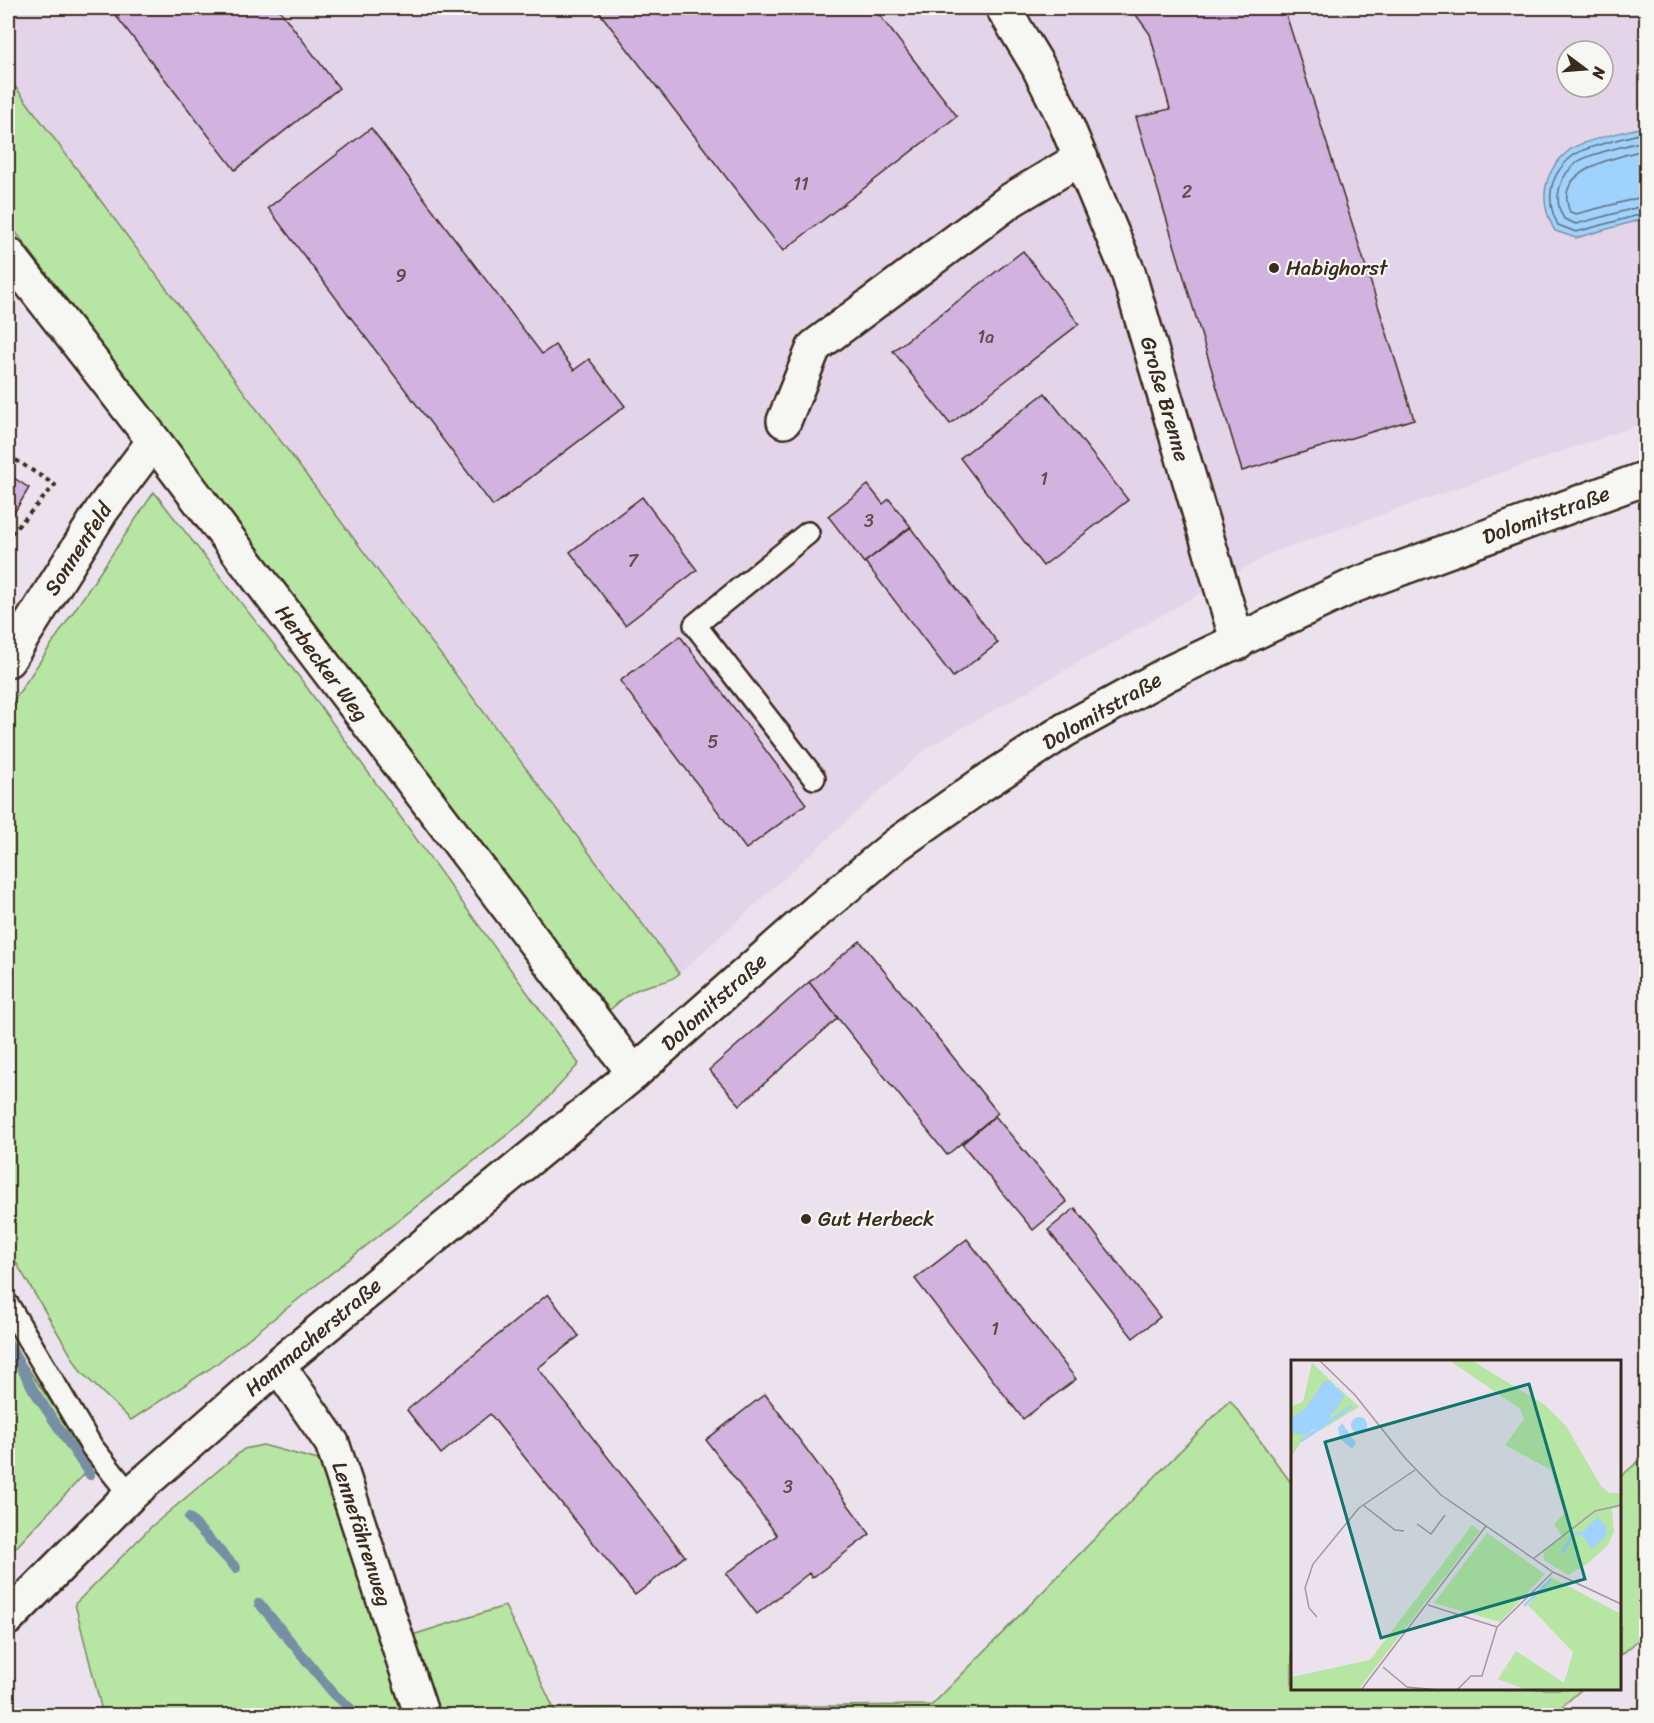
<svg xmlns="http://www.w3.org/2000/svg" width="1654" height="1723" viewBox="0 0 1654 1723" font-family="Sriracha,sans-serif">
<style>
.built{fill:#e4d4e9;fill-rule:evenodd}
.green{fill:#b7e5a3;stroke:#798860;stroke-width:1.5}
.water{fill:#9fd2fd;stroke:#778fa4;stroke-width:1.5}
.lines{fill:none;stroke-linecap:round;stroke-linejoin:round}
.shore{stroke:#636d77;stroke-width:1.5}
.stream{stroke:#778fa4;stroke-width:10}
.building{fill:#d2b3e0;stroke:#3b2a1e;stroke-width:1.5}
.service-casing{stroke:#3b2a1e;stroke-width:26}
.minor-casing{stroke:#3b2a1e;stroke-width:38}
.tertiary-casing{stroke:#3b2a1e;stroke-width:38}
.path{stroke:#3b2a1e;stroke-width:4;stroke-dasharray:4.5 4.5;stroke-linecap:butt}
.service{stroke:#f6f6f2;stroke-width:21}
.minor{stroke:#f6f6f2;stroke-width:33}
.tertiary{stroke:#f6f6f2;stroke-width:33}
.poi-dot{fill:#3b2a1e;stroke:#f6f6f2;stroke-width:2}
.labels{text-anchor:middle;stroke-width:4.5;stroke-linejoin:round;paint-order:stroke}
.number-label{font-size:18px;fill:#614c4e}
.poi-label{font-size:21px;fill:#3b2a1e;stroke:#f6f6f2;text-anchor:start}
.street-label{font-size:21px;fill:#3b2a1e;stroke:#f6f6f2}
.inset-river{fill:none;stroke:#9fd2fd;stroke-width:3}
.inset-road{fill:none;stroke:#a5989a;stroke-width:1.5}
.view{fill:#0f766e;fill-opacity:0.15;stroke:#0f766e;stroke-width:3}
.inset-edge{fill:none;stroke:#3b2a1e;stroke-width:3}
</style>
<rect width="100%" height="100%" fill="#ebe2ed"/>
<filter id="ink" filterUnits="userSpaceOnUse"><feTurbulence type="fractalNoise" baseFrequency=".0167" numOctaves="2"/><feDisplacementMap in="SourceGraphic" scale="12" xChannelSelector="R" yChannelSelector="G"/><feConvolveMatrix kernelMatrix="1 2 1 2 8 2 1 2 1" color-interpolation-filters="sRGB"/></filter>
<g filter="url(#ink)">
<path class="built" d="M 8,8 L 1646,8 L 1646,422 L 1272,553 L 927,748 L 679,974 L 8,77 ZM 1567,51 L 1603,51 L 1603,87 L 1567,87 Z"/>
<path class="green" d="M 8,77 L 674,966 L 679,974 C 668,983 659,982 647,986 C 631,990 621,1000 610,1010 L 423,770 L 8,222 Z
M 154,492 L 300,678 L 579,1064 L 531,1116 L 211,1368 L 131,1420 L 81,1372 L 8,1249 L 8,709 Z
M 8,1339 L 93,1465 L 8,1556 Z
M 1230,1400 L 1292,1484 L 1292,1688 L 1582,1689 L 1551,1716 L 103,1715 L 75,1604 L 152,1526 L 244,1449 L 263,1445 L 325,1462 L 406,1637 L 505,1606 L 554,1709 L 932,1705 Z
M 1646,1455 L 1646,1633 L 1620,1656 L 1620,1477 Z"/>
<path class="water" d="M 1646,126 L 1646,218 L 1576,238 L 1555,231 C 1538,201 1542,171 1571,149 C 1583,140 1629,131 1646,126 Z"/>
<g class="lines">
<path class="shore" d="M 1646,132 C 1630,137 1586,146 1574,155 C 1550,173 1544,199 1558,225 L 1576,232 L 1646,213
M 1646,140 C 1631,145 1590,153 1579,161 C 1559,175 1552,199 1564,219 L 1576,224 L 1646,205
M 1646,149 C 1618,158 1551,168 1570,212 L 1576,214 L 1646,196"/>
<path class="stream" d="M 8,1343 L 34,1391 L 90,1475
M 189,1518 L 236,1568
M 259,1603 L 334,1694 L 359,1716"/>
</g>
<path class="building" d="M 110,8 L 278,8 L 339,88 L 235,170 Z
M 596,8 L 874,8 L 957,116 L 783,251 Z
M 1131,8 L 1284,8 L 1414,419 L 1242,471 L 1136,117 L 1170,109 L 1150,34 Z
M 371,128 L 542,354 L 555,345 L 574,370 L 589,359 L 625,406 L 493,506 L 268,208 Z
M 1023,251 L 1079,324 L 950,424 L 893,351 Z
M 1045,393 L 1128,500 L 1043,566 L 960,458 Z
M 8,474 L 29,488 L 8,523 Z
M 868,485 L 883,504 L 889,499 L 911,527 L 864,563 L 828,516 Z
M 642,497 L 697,570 L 625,625 L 570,552 Z
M 910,527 L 998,643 L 953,677 L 865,562 Z
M 680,636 L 806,804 L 746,849 L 620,681 Z
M 860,941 L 998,1113 L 947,1155 L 809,982 Z
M 809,982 L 838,1018 L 740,1105 L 709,1070 Z
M 995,1116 L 1067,1202 L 1033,1230 L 962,1144 Z
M 1075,1208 L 1160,1317 L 1133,1338 L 1048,1230 Z
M 967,1239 L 1076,1379 L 1023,1419 L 915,1279 Z
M 548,1294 L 579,1336 L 538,1368 L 685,1556 L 635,1595 L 490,1414 L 441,1454 L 407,1410 Z
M 765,1394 L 870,1534 L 812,1578 L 809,1573 L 757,1614 L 726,1574 L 777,1535 L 706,1440 Z"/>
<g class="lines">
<g class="service-casing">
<path id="service" d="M 808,533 L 695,625 L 814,778
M 8,1305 L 92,1447 L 130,1495"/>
</g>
<g class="minor-casing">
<path id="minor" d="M 1003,8 L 1038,66 L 1062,114 L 1128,272 L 1238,643
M 8,254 L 154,441 L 634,1073
M 784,421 L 814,347 L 1011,200 L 1081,158
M 8,660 L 102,510 L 154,441
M 278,1365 L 332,1443 L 422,1716"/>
</g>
<g class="tertiary-casing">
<path id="tertiary" d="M 8,1618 L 130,1495 L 278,1365 L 634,1073 L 817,911 L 896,845 L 981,785 L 1065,730 L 1169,673 L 1353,586 L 1646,478"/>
</g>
<path class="path" d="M 8,455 L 55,485 L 8,537"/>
<use href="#service" class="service"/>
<use href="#minor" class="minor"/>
<use href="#tertiary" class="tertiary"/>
</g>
</g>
<g class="poi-dot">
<circle cx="1274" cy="268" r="6"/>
<circle cx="806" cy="1219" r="6"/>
</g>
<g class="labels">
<g class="number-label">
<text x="801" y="190">11</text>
<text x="1187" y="198">2</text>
<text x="401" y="282">9</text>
<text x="986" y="343">1a</text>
<text x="1044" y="485">1</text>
<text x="869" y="527">3</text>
<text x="633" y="567">7</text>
<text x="713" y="748">5</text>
<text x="995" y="1335">1</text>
<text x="788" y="1493">3</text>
</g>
<g class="poi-label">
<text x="1286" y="275">Habighorst</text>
<text x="818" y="1226">Gut Herbeck</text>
</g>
<g class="street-label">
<text transform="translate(1165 399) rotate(74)" y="7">Große Brenne</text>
<text transform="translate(1546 515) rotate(-20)" y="7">Dolomitstraße</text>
<text transform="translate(78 549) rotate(-57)" y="7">Sonnenfeld</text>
<text transform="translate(322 663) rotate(53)" y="7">Herbecker Weg</text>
<text transform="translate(1102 711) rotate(-30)" y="7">Dolomitstraße</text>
<text transform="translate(714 1002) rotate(-42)" y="7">Dolomitstraße</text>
<text transform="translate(313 1337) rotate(-40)" y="7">Hammacherstraße</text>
<text transform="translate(362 1534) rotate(72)" y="7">Lennefährenweg</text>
</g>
</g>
<g transform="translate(1291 1360)">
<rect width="330" height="330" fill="#ebe2ed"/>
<path d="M 158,0 L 180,0 L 254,45 L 275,66 L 310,126 L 318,133 L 330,133 L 330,147 L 321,149 L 323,172 L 316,186 L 296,204 L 277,215 L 253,200 L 252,190 L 271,176 L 263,164 L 273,154 L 260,110 L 214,85 L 233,59 L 229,49 ZM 21,3 L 68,47 L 11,81 L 0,97 L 0,73 L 22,72 L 42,54 L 46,26 L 33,21 L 14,49 L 0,58 L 0,46 L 12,42 ZM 181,165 L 189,171 L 67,330 L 0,330 L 1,317 L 79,300 ZM 196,173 L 254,214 L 209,262 L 143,243 ZM 260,217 L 330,254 L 330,330 L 236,330 L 207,319 L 225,291 L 273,323 L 282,292 L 237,245 Z" fill="#b7e5a3"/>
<path d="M 33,21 L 39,21 L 54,36 L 34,64 L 13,75 L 0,73 L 0,58 L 14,49 ZM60 65a8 8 0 1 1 16 0a8 8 0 1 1-16 0ZM 51,63 L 65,83 L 61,89 L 49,79 L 47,68 ZM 306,157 L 315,166 L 315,176 L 301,189 L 290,173 Z" fill="#9fd2fd"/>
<path class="inset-river" d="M 10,81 L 61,46M 271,193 L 282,175 L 290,173M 233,246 L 260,219"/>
<path class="inset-road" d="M 28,0 L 64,35 L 114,98 L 150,135 L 262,212 L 330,244M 72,145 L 104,170 L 113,171M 126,164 L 140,174 L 154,155M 242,199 L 304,151 L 330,145M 137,245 L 206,267M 26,257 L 18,248 L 14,228 L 22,204 L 68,148 L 124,110M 92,307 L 116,327 L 148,330M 70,330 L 195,166M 166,330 L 180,316 L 191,316 L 206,267 L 262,212"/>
<path class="view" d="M 238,24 L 294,219 L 90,278 L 34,82 Z"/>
<rect width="330" height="330" class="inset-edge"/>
</g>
<rect width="1654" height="1723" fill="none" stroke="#f6f6f2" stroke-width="30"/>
<rect x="15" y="15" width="1624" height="1693" fill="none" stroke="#3b2a1e" stroke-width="2" filter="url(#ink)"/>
<g transform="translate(1585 69) rotate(106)"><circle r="28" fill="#f6f6f2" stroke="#aba49d" stroke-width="1.5"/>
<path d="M0-4.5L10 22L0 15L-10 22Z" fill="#3b2a1e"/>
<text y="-9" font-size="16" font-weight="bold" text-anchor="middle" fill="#3b2a1e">N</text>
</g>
</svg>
